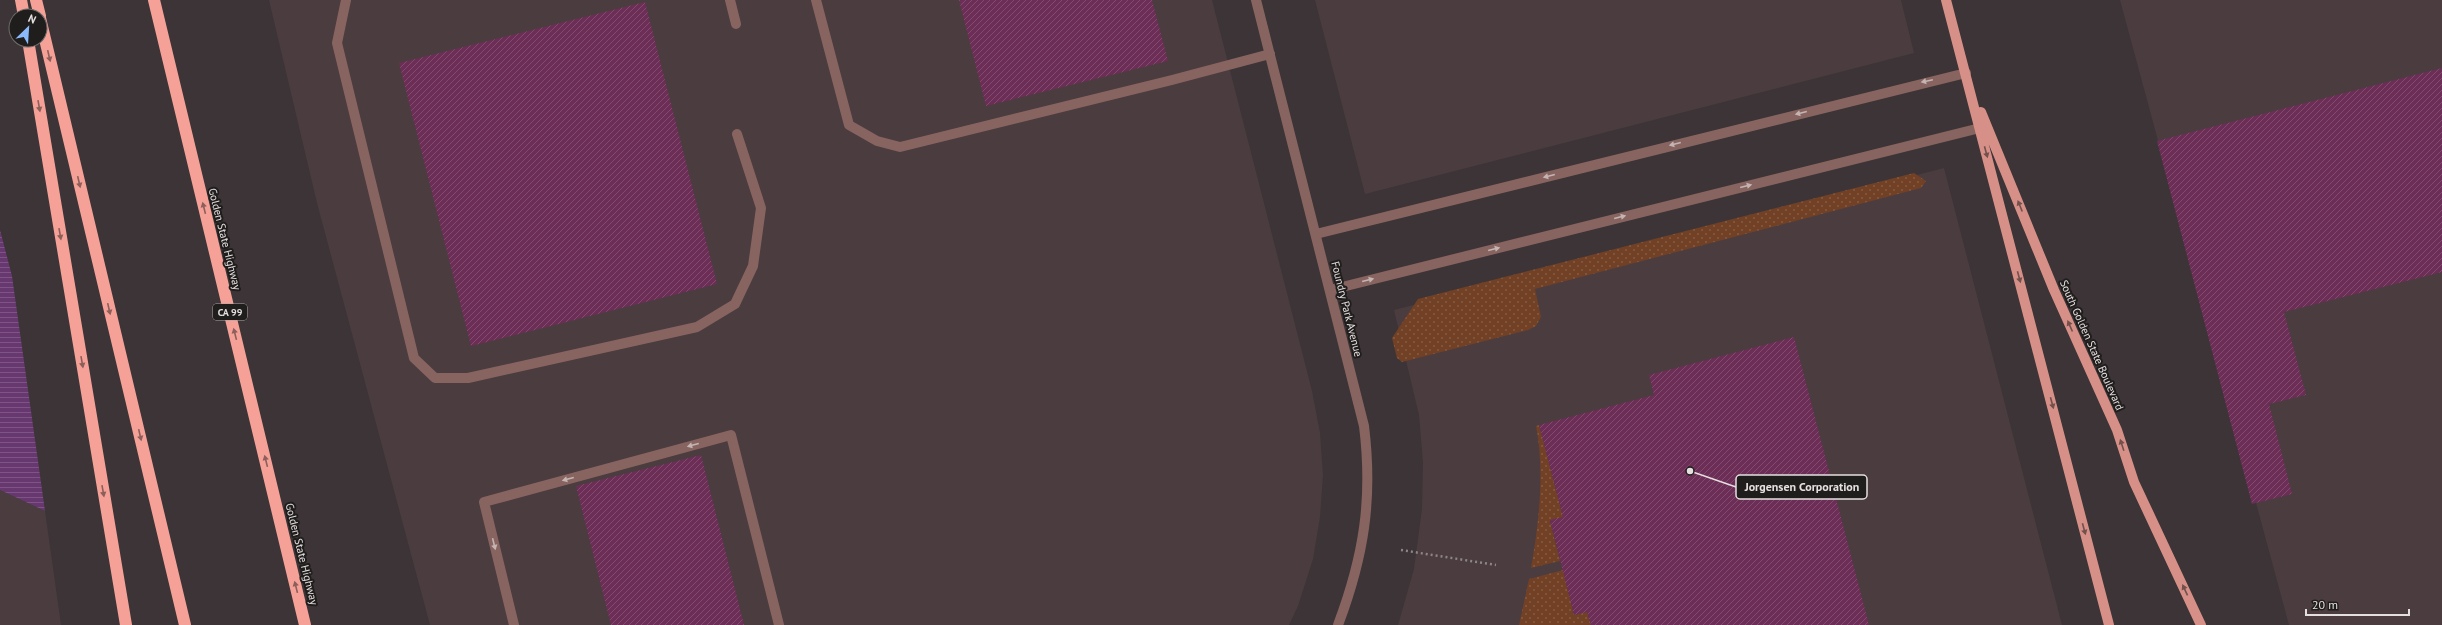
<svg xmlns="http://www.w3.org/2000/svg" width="2442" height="625" viewBox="0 0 2442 625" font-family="'PT Sans',sans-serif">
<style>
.built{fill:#4b3c3f}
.grass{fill:url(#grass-dots)}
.water{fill:url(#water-rules)}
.building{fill:url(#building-hatch)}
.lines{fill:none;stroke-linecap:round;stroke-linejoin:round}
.path{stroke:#8d8688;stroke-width:2.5;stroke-dasharray:2 3;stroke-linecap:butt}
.service{stroke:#886460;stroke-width:10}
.minor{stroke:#886460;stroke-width:10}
.primary{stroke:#d79088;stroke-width:10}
.motorway{stroke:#f6a197;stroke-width:12}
.oneway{fill:#8b5f5a}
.oneway2{fill:#c4b4b3}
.oneway3{fill:#72514d}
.labels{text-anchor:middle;stroke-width:4;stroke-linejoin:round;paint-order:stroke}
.shield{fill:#201d1d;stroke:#aaa5a6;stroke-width:1}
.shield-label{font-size:10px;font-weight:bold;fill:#e5dfe0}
.street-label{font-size:11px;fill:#e5dfe0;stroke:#201d1d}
.leader{fill:none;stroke:#e5dfe0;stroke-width:1.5}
.callout-dot{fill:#e5dfe0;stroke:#201d1d;stroke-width:1.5}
.callout{fill:#201d1d;stroke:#e5dfe0;stroke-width:1.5}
.callout-label{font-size:12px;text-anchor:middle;font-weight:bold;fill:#e5dfe0}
</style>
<defs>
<pattern id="grass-dots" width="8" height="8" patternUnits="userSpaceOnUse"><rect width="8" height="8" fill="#724025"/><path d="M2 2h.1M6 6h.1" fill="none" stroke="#865b44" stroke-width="1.8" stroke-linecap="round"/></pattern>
<pattern id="water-rules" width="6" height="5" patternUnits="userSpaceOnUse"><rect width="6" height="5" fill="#67386f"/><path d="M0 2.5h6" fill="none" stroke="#7d5483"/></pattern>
<pattern id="building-hatch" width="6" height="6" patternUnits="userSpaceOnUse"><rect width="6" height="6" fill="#6c2d56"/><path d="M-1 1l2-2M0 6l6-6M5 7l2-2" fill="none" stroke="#814b6e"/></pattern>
</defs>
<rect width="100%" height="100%" fill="#3c3436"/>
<path class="built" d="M 269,0 L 1212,0 L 1312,391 L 1320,433 L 1323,475 L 1320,517 L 1313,559 L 1298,606 L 1289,625 L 430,625 L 317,203 Z
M 1315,0 L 1901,0 L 1914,53 L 1365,194 Z
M 2120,0 L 2442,0 L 2442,625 L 2289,625 Z
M 1944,168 L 2062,625 L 1398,625 L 1414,569 L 1422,509 L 1423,463 L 1419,415 L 1394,310 Z
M 0,490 L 45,511 L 61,625 L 0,625 Z"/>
<path class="grass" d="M 1914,173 L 1926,181 L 1921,188 L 1535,289 L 1541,317 L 1536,326 L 1528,330 L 1402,362 L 1397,358 L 1392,338 L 1418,299 Z
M 1539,425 L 1563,517 L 1550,521 L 1560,561 L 1531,568 C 1539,523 1545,471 1536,426 Z
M 1563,570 L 1574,615 L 1587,612 L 1591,625 L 1519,625 L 1529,579 Z"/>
<path class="water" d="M 0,230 L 12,276 L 45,511 L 0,490 Z"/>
<path class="building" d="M 959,0 L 1152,0 L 1168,61 L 986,106 Z
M 645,2 L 717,284 L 471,346 L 399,63 Z
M 2442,68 L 2442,272 L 2284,312 L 2306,395 L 2269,404 L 2292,494 L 2252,504 L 2157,141 Z
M 1794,337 L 1869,625 L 1591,625 L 1587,612 L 1574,615 L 1550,520 L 1563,517 L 1539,425 L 1654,395 L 1649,375 Z
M 701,455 L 744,625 L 611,625 L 576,486 Z"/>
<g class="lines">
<path class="path" d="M 1401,550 L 1496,565"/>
<path class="service" d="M 346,0 L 337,43 L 414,358 L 435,378 L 468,378 L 697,327 L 735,304 L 753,266 L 761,208 L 737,134
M 730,0 L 736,24
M 816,0 L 849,125 L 877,141 L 900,147 L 1172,80 L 1270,54
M 514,625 L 484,502 L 731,435 L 779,625"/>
<path class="minor" d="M 1256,0 L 1364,426 C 1373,499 1364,556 1338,625
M 1316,234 L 1966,73
M 1330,290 L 1980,128"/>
<path class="primary" d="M 1946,0 L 2109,625
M 1981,112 L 2054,290 L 2117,430 L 2134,482 L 2201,625"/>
<path class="motorway" d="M 21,0 L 24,16
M 36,0 L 40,16
M 154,0 L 305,625
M 40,18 L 185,625
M 28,40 L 126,625"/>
</g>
<defs><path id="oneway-solid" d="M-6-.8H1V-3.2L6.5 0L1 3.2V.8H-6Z"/></defs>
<g class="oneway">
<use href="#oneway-solid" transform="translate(49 56) rotate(77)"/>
<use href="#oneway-solid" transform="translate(39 106) rotate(80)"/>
<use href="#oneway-solid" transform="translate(79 182) rotate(77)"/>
<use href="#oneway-solid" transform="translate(204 208) rotate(-104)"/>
<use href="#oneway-solid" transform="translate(60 234) rotate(80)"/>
<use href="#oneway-solid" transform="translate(109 309) rotate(77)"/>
<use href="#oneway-solid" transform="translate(235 334) rotate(-104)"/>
<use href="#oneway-solid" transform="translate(82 362) rotate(80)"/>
<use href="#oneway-solid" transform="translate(140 435) rotate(77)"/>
<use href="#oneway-solid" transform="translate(266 461) rotate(-104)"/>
<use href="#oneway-solid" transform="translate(103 491) rotate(80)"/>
<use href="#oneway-solid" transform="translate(296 587) rotate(-104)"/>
</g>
<g class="oneway2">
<use href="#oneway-solid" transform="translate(1927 81) rotate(168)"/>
<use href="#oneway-solid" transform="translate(1801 113) rotate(166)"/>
<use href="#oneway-solid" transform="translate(1675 144) rotate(166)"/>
<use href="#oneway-solid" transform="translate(1549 176) rotate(166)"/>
<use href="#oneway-solid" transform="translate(1746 186) rotate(-14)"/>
<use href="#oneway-solid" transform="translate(1620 217) rotate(-14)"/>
<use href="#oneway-solid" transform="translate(1494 249) rotate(-14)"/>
<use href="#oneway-solid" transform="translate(1368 280) rotate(-14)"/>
<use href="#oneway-solid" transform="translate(693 445) rotate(165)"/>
<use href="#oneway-solid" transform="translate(568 479) rotate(165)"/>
<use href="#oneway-solid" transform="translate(494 544) rotate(76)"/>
</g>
<g class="oneway3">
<use href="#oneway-solid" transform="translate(1986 152) rotate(75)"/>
<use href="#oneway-solid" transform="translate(2020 206) rotate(-112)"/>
<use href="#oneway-solid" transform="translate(2019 277) rotate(75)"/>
<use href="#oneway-solid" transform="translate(2070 326) rotate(-114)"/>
<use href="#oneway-solid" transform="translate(2052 403) rotate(75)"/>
<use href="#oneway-solid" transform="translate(2122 445) rotate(-108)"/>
<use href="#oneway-solid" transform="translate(2084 529) rotate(75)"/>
<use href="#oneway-solid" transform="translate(2185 590) rotate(-115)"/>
</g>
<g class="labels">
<rect class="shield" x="213" y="304" width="34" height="16" rx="3"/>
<g class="shield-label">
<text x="230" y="316">CA 99</text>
</g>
<g class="street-label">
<text transform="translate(225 239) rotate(76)" y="4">Golden State Highway</text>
<text transform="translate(1347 309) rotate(76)" y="4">Foundry Park Avenue</text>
<text transform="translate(2092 345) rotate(66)" y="4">South Golden State Boulevard</text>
<text transform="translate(302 554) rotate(76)" y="4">Golden State Highway</text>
</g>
</g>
<path class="leader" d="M1690 471L1736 487"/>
<circle class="callout-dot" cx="1690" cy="471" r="4"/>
<rect class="callout" x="1736" y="475" width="131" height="24" rx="4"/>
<g class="callout-label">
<text x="1802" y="491">Jorgensen Corporation</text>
</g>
<g transform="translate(28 28) rotate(25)"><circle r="19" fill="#201d1d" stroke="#6f6b6b"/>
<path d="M0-3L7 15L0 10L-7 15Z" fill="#8abafc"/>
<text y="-6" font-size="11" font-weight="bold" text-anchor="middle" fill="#e5dfe0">N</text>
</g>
<path d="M2306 609v6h103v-6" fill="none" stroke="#e5dfe0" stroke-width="2"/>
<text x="2312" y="609" font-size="12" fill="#e5dfe0" stroke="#201d1d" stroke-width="3" paint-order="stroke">20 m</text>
</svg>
